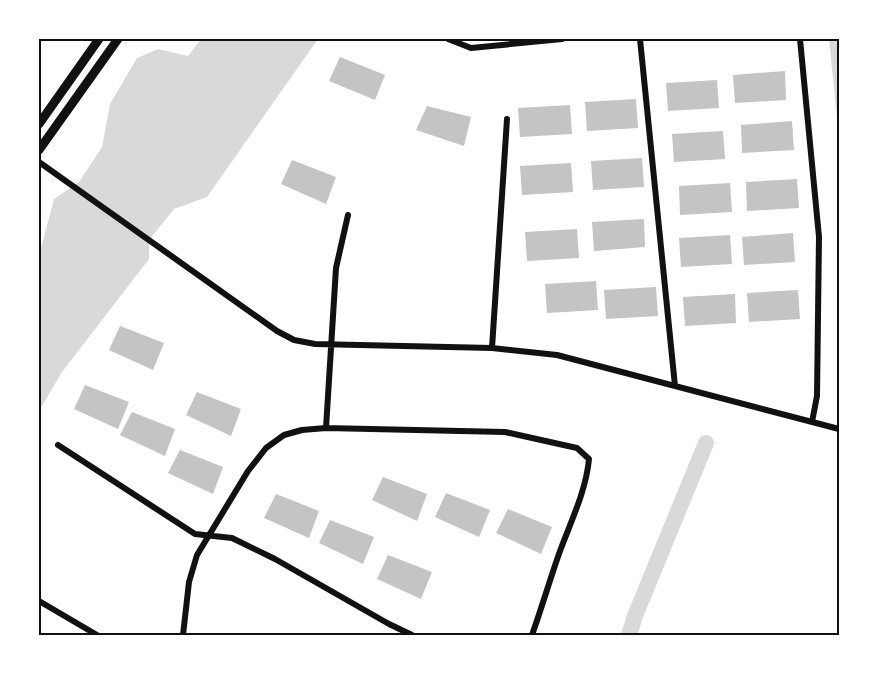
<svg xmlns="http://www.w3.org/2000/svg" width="878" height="674" viewBox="0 0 878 674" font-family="Poppins,sans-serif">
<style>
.water{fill:#d9d9d9}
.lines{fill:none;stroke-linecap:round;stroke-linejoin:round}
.canal{stroke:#d9d9d9;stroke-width:16}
.building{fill:#c4c4c4}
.minor{stroke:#111;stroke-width:6}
.tertiary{stroke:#111;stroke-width:9}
.neatline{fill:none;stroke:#111;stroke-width:2}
</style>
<rect width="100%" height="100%" fill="#fff"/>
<path class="water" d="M 201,39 L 318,39 L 207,197 L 174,209 L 149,240 L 149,259 L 62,372 L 39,411 L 39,256 L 54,199 L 79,182 L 102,147 L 110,104 L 137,58 L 158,49 L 188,56 Z
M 829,39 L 839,39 L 839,137 Z"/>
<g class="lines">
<path class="canal" d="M 629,635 L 635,616 L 706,443"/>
</g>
<path class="building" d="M 340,57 L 385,75 L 375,100 L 329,81 Z
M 785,71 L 786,100 L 735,103 L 733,75 Z
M 717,80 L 719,108 L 668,111 L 666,83 Z
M 636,99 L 638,128 L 587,131 L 585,102 Z
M 570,105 L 572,134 L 520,137 L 518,108 Z
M 427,106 L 471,117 L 464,146 L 416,130 Z
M 792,121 L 794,150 L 742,153 L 741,125 Z
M 723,131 L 725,159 L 674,162 L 672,134 Z
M 642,158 L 644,187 L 593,190 L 591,161 Z
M 292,160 L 336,177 L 326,204 L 281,184 Z
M 571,163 L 573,192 L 522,195 L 520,166 Z
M 797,179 L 799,208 L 747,211 L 746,182 Z
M 730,183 L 732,212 L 680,215 L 679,186 Z
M 644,219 L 645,247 L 594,251 L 592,222 Z
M 577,229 L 579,258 L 527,261 L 525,232 Z
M 793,233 L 795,262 L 744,265 L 742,237 Z
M 730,235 L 732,264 L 681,267 L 679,238 Z
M 596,281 L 598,310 L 547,313 L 545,284 Z
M 656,287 L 658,316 L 606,319 L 604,290 Z
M 798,290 L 800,319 L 749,322 L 747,293 Z
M 735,294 L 736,323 L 685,326 L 683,297 Z
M 120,326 L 164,343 L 153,370 L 109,350 Z
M 85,385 L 129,402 L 118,429 L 74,409 Z
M 197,392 L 241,409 L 231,436 L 186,415 Z
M 132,412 L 175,429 L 165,456 L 120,435 Z
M 180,450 L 223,467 L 213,494 L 168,473 Z
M 383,477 L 427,494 L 417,521 L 372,500 Z
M 446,493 L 490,510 L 479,537 L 435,517 Z
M 276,494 L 319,511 L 309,538 L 264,518 Z
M 508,509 L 552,527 L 541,554 L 496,533 Z
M 330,520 L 374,537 L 363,564 L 319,543 Z
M 388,555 L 432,572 L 421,599 L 377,579 Z"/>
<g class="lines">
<path class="minor" d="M 448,39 L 471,48 L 562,39
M 640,39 L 675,386
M 800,39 L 819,237 L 817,396 L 812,422
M 39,162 L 277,331 L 294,340 L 315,344 L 492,348 L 557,355 L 839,429
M 492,348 L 507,119
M 326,428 L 336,268 L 348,215
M 58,445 L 195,534 L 232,538 L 275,559 L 389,624 L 412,635
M 39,601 L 97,635
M 183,635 L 189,582 L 197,555 L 248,471 L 266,448 L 284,435 L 302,430 L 326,428 L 505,432 L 577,448 L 589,459 C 586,491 571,521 560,551 C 550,579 542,607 532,635"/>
<path class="tertiary" d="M 39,124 L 99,39
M 39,150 L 118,39"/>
</g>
<rect width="878" height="674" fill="none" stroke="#ffffff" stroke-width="81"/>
<rect x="40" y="40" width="798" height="594" class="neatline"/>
</svg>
